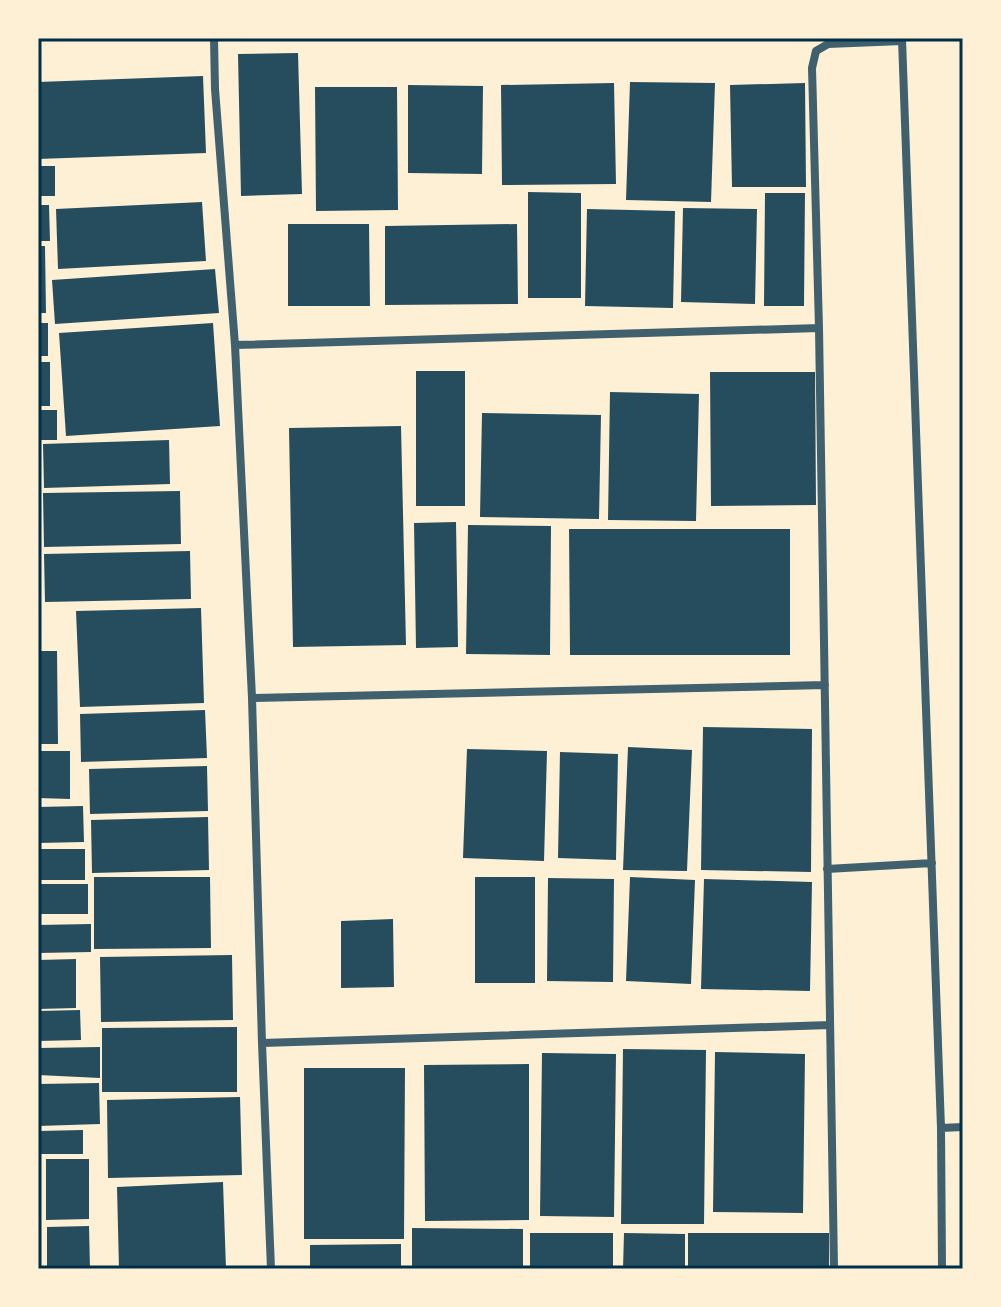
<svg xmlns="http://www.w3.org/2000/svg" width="1001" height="1307" viewBox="0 0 1001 1307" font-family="Signika,sans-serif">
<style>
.building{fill:#264d5e}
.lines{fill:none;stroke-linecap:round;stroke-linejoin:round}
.minor{stroke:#3f606c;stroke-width:8}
.neatline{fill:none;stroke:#003049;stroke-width:3}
</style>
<rect width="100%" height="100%" fill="#fdf0d5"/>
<path class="building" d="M 298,53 L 302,194 L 241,196 L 238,54 Z
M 203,76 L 206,153 L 38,159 L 38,82 Z
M 630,82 L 715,83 L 711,202 L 626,200 Z
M 614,83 L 616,184 L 502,185 L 501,85 Z
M 805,83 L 806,187 L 732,187 L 730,85 Z
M 408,85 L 483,86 L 482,174 L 408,173 Z
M 315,87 L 397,87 L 398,210 L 316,211 Z
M 38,166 L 55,166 L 55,196 L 38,196 Z
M 528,192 L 581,193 L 581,298 L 528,298 Z
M 765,193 L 805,193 L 804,306 L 764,306 Z
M 202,202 L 206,261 L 58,269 L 56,209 Z
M 38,205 L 49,205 L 50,241 L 38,241 Z
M 683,208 L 757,209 L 755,304 L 681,302 Z
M 587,209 L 675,211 L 673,308 L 585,306 Z
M 288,224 L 369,224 L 370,306 L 288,306 Z
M 517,224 L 518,304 L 385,305 L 385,226 Z
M 38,246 L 45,246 L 46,313 L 38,313 Z
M 215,269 L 219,313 L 55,324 L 52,280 Z
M 38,323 L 48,323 L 48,356 L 38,356 Z
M 213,323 L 220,426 L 66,436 L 59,333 Z
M 38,362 L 50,362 L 50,406 L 38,406 Z
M 416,371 L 465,371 L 465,506 L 416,506 Z
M 710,372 L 815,372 L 816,505 L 711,506 Z
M 610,392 L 699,394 L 696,521 L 608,520 Z
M 38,410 L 57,410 L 57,440 L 38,440 Z
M 482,413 L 601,415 L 599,519 L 480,517 Z
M 401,426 L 406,645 L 293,647 L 289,428 Z
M 169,440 L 170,484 L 44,488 L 43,444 Z
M 180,491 L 181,544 L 44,547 L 43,493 Z
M 456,522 L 458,647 L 416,648 L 414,523 Z
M 468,525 L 551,526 L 550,655 L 466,654 Z
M 569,529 L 790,529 L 790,655 L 570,655 Z
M 190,551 L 191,599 L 45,602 L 44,554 Z
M 201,608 L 204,703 L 80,707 L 76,611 Z
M 38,651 L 57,651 L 58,744 L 38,744 Z
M 205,710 L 207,758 L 81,762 L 80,714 Z
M 703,727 L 812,729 L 811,872 L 701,870 Z
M 628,747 L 692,750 L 687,871 L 623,870 Z
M 467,749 L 547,751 L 544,861 L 463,858 Z
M 38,751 L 70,751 L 70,799 L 38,798 Z
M 560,752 L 618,754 L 616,860 L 558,858 Z
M 207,766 L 208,811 L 90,814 L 89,769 Z
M 83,806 L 84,842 L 38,843 L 38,807 Z
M 208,817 L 209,870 L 92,873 L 91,820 Z
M 38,849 L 85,849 L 85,880 L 38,880 Z
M 94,877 L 210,877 L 211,948 L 94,949 Z
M 475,877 L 535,877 L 535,983 L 475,983 Z
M 630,877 L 695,880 L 691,984 L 626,981 Z
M 548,878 L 614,879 L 613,982 L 547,981 Z
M 704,879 L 812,882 L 810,991 L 701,989 Z
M 38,884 L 88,884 L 88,914 L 38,914 Z
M 393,919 L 394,987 L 341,988 L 341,921 Z
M 91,924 L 91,952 L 38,953 L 38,925 Z
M 232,955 L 233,1020 L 101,1022 L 100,957 Z
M 76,959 L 76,1008 L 38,1009 L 38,960 Z
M 80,1010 L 81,1040 L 38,1041 L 38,1011 Z
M 237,1027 L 237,1092 L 102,1092 L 102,1028 Z
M 100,1047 L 100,1078 L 38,1075 L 38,1048 Z
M 623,1049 L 706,1050 L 704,1224 L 621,1224 Z
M 715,1052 L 805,1054 L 803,1213 L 713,1212 Z
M 542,1053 L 616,1054 L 614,1217 L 540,1216 Z
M 529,1064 L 529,1220 L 425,1221 L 424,1065 Z
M 304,1068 L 405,1068 L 404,1239 L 304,1239 Z
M 99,1083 L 100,1124 L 38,1126 L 38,1084 Z
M 240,1097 L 242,1175 L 108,1178 L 107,1100 Z
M 83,1130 L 83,1154 L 40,1154 L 39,1131 Z
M 46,1159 L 89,1159 L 89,1219 L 46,1220 Z
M 223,1182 L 226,1269 L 119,1269 L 117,1187 Z
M 89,1226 L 90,1269 L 47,1269 L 47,1227 Z
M 412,1228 L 523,1229 L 523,1269 L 412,1269 Z
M 530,1233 L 613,1233 L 613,1269 L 530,1269 Z
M 624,1233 L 685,1234 L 685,1269 L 623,1269 Z
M 688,1233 L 829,1233 L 829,1269 L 688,1269 Z
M 401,1244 L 401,1269 L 310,1269 L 310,1245 Z"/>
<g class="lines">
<path class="minor" d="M 214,38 L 215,89 L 235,345 L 252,698 L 262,1043 L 271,1269
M 902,39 L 941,1128 L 942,1269
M 235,345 L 819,328
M 252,698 L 825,685
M 827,869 L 932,863
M 262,1043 L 830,1025
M 941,1128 L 963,1127
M 834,1269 L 819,328 L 812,68 L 816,51 L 828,44 L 902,41"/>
</g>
<rect width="1001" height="1307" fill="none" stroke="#fdf0d5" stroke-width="80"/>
<rect x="40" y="40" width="921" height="1227" class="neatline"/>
</svg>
